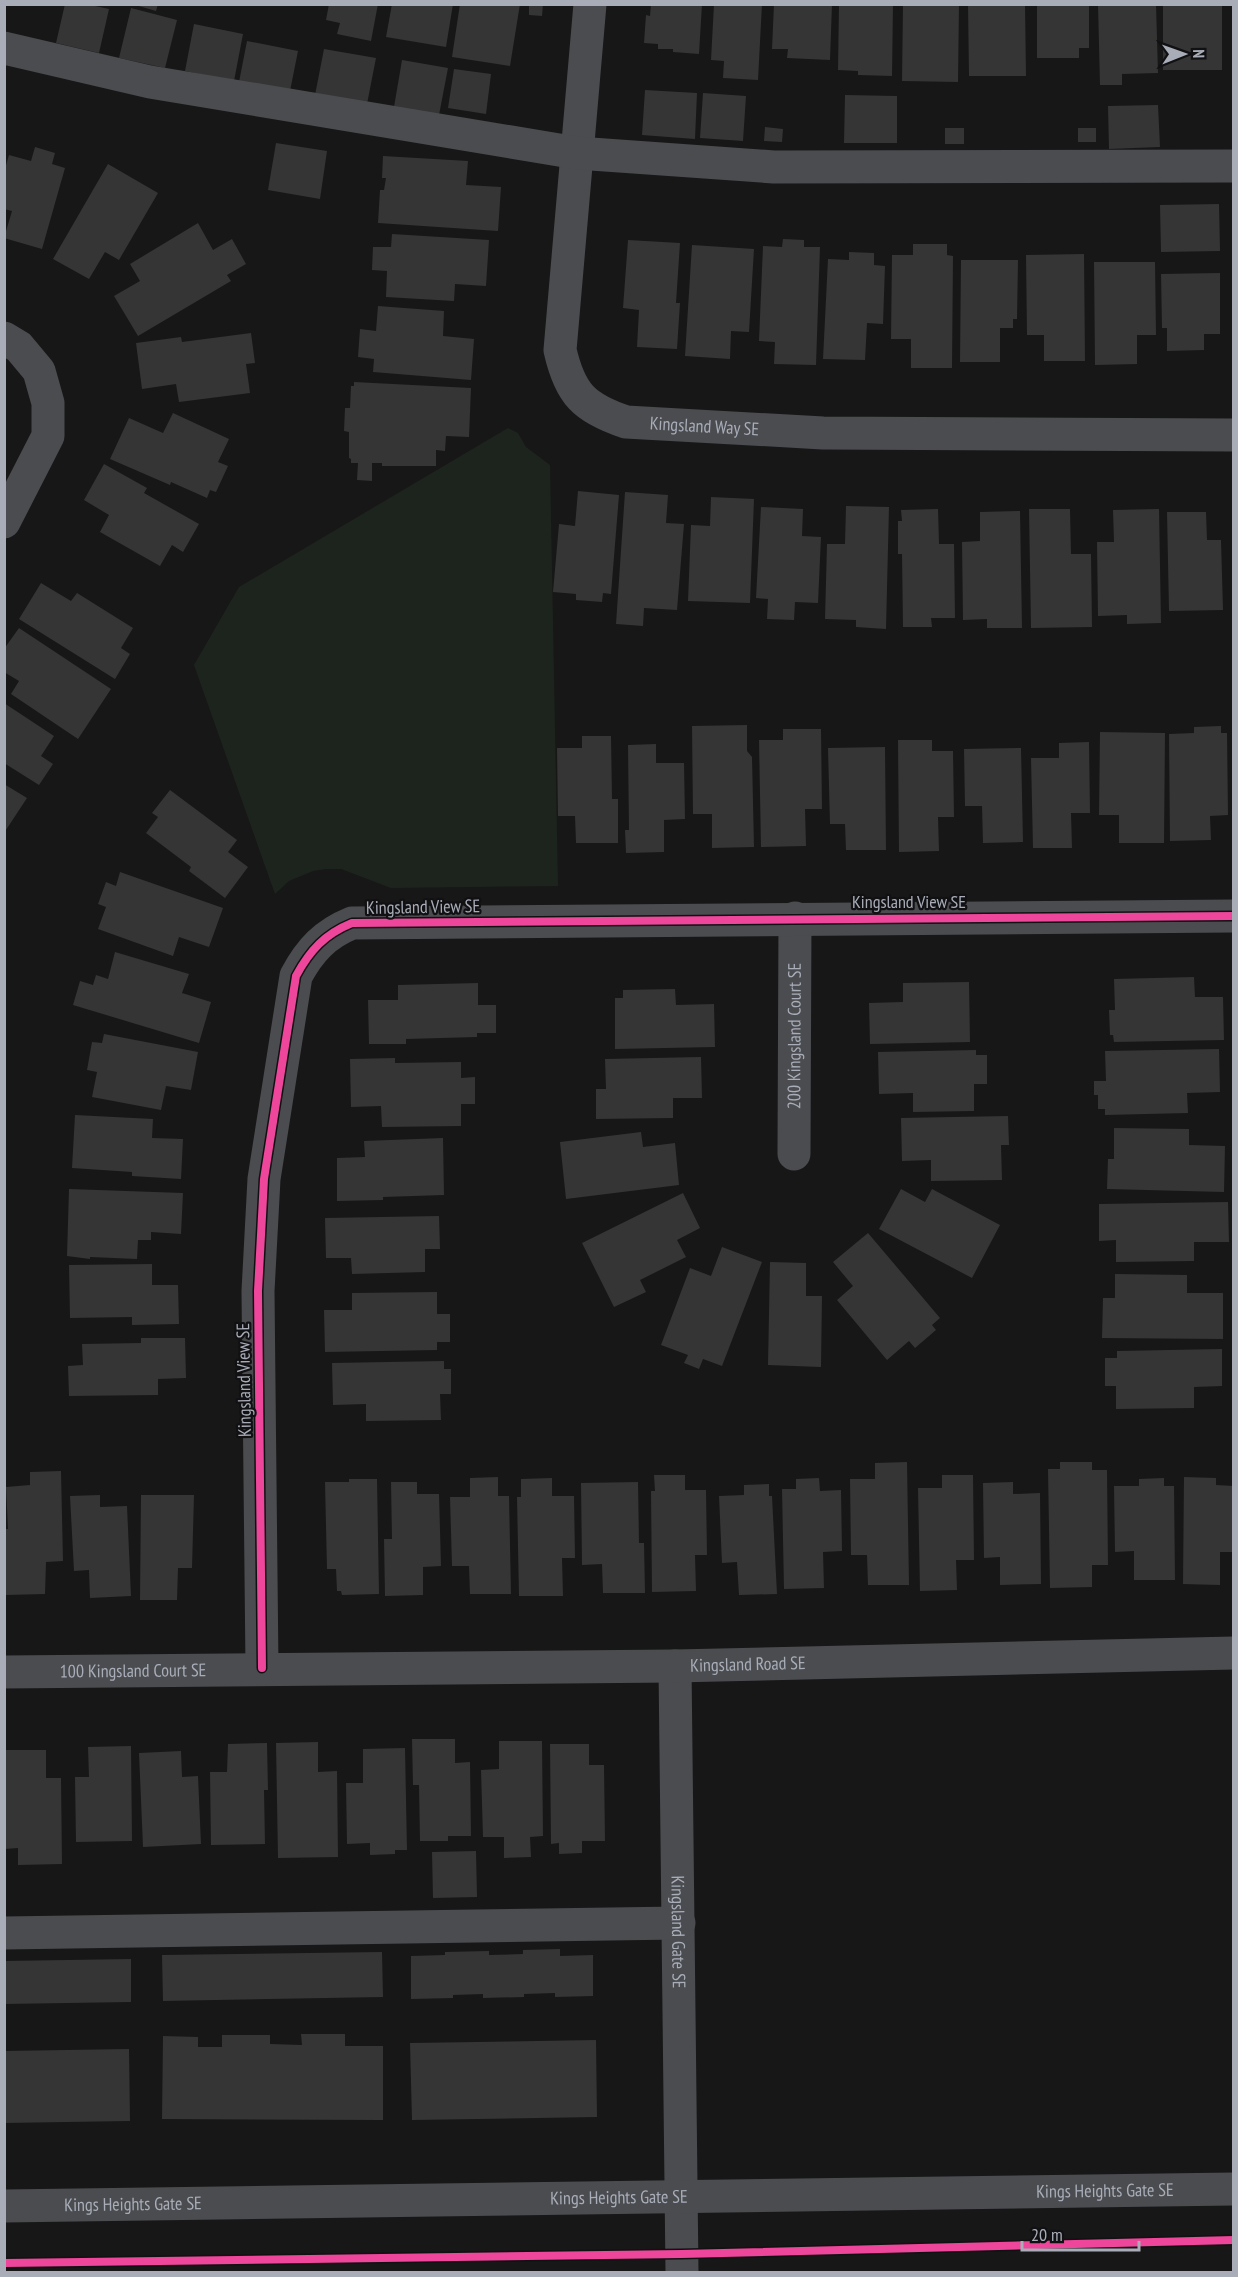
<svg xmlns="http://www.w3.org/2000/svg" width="1238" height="2277" viewBox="0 0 1238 2277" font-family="'PT Sans Narrow',sans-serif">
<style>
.green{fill:#1d241e}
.building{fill:#353536}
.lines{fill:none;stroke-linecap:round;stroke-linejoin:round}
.minor{stroke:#4b4c50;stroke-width:33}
.cycleway-casing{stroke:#111113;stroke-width:11}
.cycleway{stroke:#ed469a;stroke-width:8}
.labels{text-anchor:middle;stroke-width:4.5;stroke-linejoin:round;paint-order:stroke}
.street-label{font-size:18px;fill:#a8adb8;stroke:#111113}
</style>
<rect width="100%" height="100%" fill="#171717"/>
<path class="green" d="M 508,428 L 518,433 L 526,447 L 550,465 L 558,886 L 391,888 L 341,869 L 326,869 L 313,871 L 289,881 L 275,894 L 194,665 L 239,587 Z"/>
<path class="building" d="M 65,4 L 86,4 L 109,9 L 99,53 L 56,43 Z
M 132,4 L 158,4 L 156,11 Z
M 329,4 L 378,4 L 371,41 L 337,34 L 340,23 L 326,20 Z
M 392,4 L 453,4 L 446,47 L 386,37 Z
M 460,4 L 520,4 L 510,66 L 452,57 Z
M 529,4 L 543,4 L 542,16 L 529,15 Z
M 651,4 L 702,4 L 699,54 L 673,52 L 673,49 L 658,49 L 658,44 L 644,43 L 646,15 L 650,16 Z
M 714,4 L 762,4 L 758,80 L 723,78 L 724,61 L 711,60 Z
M 774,4 L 832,4 L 830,60 L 787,58 L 788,49 L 772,49 Z
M 839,4 L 893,4 L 892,76 L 858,75 L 858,71 L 838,70 Z
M 903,4 L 959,4 L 958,82 L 902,81 Z
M 968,4 L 1025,4 L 1026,76 L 969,76 Z
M 1037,4 L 1089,4 L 1089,48 L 1079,48 L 1079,58 L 1037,58 Z
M 1098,4 L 1156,4 L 1158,73 L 1122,74 L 1122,85 L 1100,85 Z
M 1163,4 L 1222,4 L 1222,70 L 1163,70 Z
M 131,8 L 177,20 L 165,68 L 119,58 Z
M 194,24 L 243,34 L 234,81 L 185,71 Z
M 247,41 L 298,51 L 290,91 L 239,82 Z
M 324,49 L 376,58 L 367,104 L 315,95 Z
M 402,60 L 448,68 L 439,115 L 394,107 Z
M 454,69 L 491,74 L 486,114 L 448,108 Z
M 645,90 L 697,93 L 695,139 L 642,135 Z
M 703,93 L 746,96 L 743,141 L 700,138 Z
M 845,95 L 897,96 L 897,143 L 844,143 Z
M 1158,105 L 1160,147 L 1109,149 L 1108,106 Z
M 765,127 L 783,129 L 782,142 L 764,141 Z
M 945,128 L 964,128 L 964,144 L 945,144 Z
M 1078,128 L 1096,128 L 1096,142 L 1078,142 Z
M 276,143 L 327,151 L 320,199 L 268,190 Z
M 35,147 L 55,153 L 52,164 L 65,168 L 42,249 L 4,238 L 12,211 L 4,209 L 4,172 L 9,155 L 31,161 Z
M 383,156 L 468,161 L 466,185 L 501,187 L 498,231 L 378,223 L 380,190 L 384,190 L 386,178 L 382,178 Z
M 108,164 L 158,193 L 119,260 L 105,252 L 89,279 L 53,259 Z
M 1219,204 L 1220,251 L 1161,252 L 1160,205 Z
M 198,223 L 213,250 L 232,239 L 246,264 L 227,275 L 231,281 L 138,336 L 114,296 L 140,281 L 130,264 Z
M 392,234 L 489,240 L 486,286 L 455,284 L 454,301 L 386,297 L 387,271 L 372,270 L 373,247 L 391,247 Z
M 783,239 L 804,240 L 804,247 L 820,247 L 816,365 L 774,364 L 775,342 L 759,341 L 763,246 L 782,247 Z
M 628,240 L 680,243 L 676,303 L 680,303 L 677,349 L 637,347 L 639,310 L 623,308 Z
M 913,244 L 947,244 L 947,255 L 953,256 L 952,368 L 911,368 L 911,339 L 891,339 L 892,255 L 913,255 Z
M 692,245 L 754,249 L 749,332 L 731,331 L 730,359 L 685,356 Z
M 849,252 L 874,253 L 874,265 L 885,266 L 883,324 L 867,323 L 865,360 L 823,359 L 828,259 L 849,260 Z
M 1084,254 L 1085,361 L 1044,361 L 1044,335 L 1027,335 L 1026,255 Z
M 961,260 L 1018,260 L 1017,319 L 1013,319 L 1013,328 L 1000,328 L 1000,362 L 960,362 Z
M 1094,262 L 1155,262 L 1156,335 L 1137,335 L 1137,364 L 1095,365 Z
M 1220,273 L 1220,334 L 1204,334 L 1204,350 L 1167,351 L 1167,328 L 1162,328 L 1161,274 Z
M 378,306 L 444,311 L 443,336 L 474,339 L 471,380 L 373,372 L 374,359 L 358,357 L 360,329 L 376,331 Z
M 251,333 L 255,363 L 246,364 L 250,393 L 179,402 L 176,384 L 142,389 L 136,343 L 181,337 L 182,342 Z
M 354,382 L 471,388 L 469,437 L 446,436 L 445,451 L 436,450 L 436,466 L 382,466 L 382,463 L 372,463 L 372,481 L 357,480 L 358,463 L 351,463 L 351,459 L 349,458 L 349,432 L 344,431 L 345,408 L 350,408 L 351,386 L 354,386 Z
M 173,413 L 229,439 L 218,462 L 228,466 L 216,492 L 210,490 L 207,498 L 171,482 L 170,485 L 110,459 L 129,418 L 163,433 Z
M 104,464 L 147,488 L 144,493 L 199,524 L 183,552 L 172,545 L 160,566 L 100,532 L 109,515 L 84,500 Z
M 578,491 L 619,495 L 611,594 L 603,593 L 602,602 L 576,600 L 576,594 L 553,592 L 559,524 L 575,526 Z
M 625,492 L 668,495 L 666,523 L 684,524 L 677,610 L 644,608 L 643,626 L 616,624 Z
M 711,497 L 754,499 L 750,603 L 688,601 L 691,525 L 710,526 Z
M 846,506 L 889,507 L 886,629 L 856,627 L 856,620 L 825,619 L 827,544 L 845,544 Z
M 761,507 L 803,509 L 802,536 L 821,537 L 818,603 L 795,602 L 794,620 L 767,619 L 768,599 L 756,598 Z
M 938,509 L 939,544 L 954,544 L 955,618 L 931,618 L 932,627 L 903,627 L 902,554 L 898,554 L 898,521 L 902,521 L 901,510 Z
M 1029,509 L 1070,509 L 1071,554 L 1091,554 L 1092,627 L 1031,628 Z
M 1159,509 L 1161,623 L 1127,624 L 1127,615 L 1098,616 L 1097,542 L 1114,542 L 1113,510 Z
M 1020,511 L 1022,628 L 987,628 L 987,619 L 963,620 L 962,542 L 980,541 L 980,512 Z
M 1167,512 L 1206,512 L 1207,540 L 1221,540 L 1223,610 L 1169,611 Z
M 41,583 L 71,601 L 77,593 L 133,628 L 121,648 L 130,654 L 115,679 L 19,619 Z
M 19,628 L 111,689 L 78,739 L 11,694 L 19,681 L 4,672 L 4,649 Z
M 4,703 L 54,736 L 41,756 L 53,764 L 39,785 L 4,763 Z
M 747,725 L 747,751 L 752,757 L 754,847 L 712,848 L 712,814 L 693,814 L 692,726 Z
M 1221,726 L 1221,733 L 1227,733 L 1228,815 L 1210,816 L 1211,840 L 1170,841 L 1169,734 L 1194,733 L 1194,727 Z
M 783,729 L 821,729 L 822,809 L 805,809 L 806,846 L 761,847 L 759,740 L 783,740 Z
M 1100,732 L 1165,733 L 1164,843 L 1119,843 L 1119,815 L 1099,815 Z
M 582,736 L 611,736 L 612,799 L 618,799 L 618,843 L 576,843 L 575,816 L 558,816 L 557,748 L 582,748 Z
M 898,740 L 932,740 L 932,751 L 953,751 L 954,817 L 938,817 L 939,851 L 899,852 Z
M 1089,742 L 1090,813 L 1071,813 L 1072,848 L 1033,848 L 1031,758 L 1059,758 L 1059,743 Z
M 656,744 L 656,763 L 684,763 L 685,819 L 664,820 L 664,852 L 626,853 L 625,830 L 629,830 L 628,745 Z
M 885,747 L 886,850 L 846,850 L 845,824 L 830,824 L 828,748 Z
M 1021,748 L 1023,842 L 983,843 L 982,806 L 965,806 L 964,749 Z
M 4,784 L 27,798 L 4,833 Z
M 170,790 L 237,840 L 228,852 L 248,867 L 225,898 L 189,871 L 191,867 L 146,833 L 158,817 L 152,813 Z
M 120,872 L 223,908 L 209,947 L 179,937 L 173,956 L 98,929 L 106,907 L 98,904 L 106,882 L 116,886 Z
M 115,952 L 189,974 L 182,993 L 211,1002 L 199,1043 L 73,1005 L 80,981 L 93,985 L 96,975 L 108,979 Z
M 1194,977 L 1195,997 L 1223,997 L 1224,1040 L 1114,1042 L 1113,1035 L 1110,1035 L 1109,1010 L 1115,1010 L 1114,979 Z
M 969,982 L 970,1042 L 870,1044 L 869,1003 L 903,1002 L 903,983 Z
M 478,983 L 478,1005 L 496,1005 L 496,1033 L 477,1033 L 477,1037 L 406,1039 L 406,1044 L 369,1044 L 368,1000 L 398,1000 L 398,985 Z
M 675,989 L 676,1005 L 714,1004 L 715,1047 L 615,1049 L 615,998 L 623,998 L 623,990 Z
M 104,1034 L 198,1052 L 191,1090 L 166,1086 L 161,1110 L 92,1097 L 97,1072 L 87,1070 L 92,1042 L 102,1043 Z
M 1219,1049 L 1220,1092 L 1187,1093 L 1188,1113 L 1105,1115 L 1105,1109 L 1098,1109 L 1098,1095 L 1094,1095 L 1094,1081 L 1106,1081 L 1105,1051 Z
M 976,1050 L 976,1055 L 987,1055 L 987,1084 L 974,1084 L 974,1111 L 913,1112 L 913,1093 L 879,1094 L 878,1052 Z
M 701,1057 L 702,1098 L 673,1098 L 673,1118 L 596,1119 L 596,1089 L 606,1089 L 605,1059 Z
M 395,1058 L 395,1063 L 461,1062 L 461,1078 L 475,1077 L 475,1104 L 461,1104 L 461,1126 L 382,1127 L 381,1106 L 351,1107 L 350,1059 Z
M 75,1115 L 153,1119 L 152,1138 L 183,1139 L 181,1179 L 132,1176 L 132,1172 L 72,1168 Z
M 1008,1116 L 1009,1145 L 1001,1145 L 1002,1180 L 931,1181 L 931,1160 L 902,1161 L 901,1118 Z
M 1114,1128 L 1189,1129 L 1189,1145 L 1225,1146 L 1224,1192 L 1107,1189 L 1108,1159 L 1114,1159 Z
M 641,1132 L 643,1147 L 675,1143 L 679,1185 L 566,1199 L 560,1142 Z
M 443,1138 L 444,1195 L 383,1197 L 383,1200 L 337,1201 L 337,1158 L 365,1157 L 364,1141 Z
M 69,1189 L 183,1193 L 181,1234 L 151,1232 L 151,1240 L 138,1240 L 137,1259 L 90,1257 L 90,1259 L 67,1256 Z
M 901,1189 L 925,1202 L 932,1189 L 1000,1225 L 972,1278 L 879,1229 Z
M 683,1193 L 700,1228 L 677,1240 L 686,1257 L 640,1280 L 646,1292 L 614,1307 L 582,1243 Z
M 1228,1202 L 1229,1242 L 1194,1242 L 1194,1261 L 1116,1262 L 1116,1240 L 1099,1241 L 1099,1204 Z
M 439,1216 L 440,1249 L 425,1249 L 425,1272 L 352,1274 L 351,1258 L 326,1258 L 325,1218 Z
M 868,1233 L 940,1318 L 932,1325 L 936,1330 L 915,1348 L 909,1341 L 887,1360 L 837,1300 L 853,1286 L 833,1262 Z
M 722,1247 L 762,1262 L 722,1366 L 703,1359 L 699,1369 L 684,1363 L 688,1355 L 661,1345 L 690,1268 L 711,1276 Z
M 770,1262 L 806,1263 L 806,1296 L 822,1296 L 821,1367 L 768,1365 Z
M 152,1264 L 152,1285 L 178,1285 L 179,1324 L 132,1325 L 132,1317 L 70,1318 L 69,1265 Z
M 1115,1274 L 1187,1275 L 1187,1293 L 1223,1293 L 1223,1339 L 1102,1338 L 1103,1298 L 1115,1298 Z
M 437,1292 L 437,1314 L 450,1314 L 450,1342 L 437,1342 L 437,1350 L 325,1352 L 324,1310 L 352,1310 L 352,1293 Z
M 141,1338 L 185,1338 L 186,1378 L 158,1379 L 158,1395 L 69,1396 L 68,1366 L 83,1365 L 82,1344 L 141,1343 Z
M 1222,1349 L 1222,1386 L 1194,1387 L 1194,1408 L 1116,1409 L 1116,1386 L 1105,1386 L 1105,1358 L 1117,1358 L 1117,1351 Z
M 444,1361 L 444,1369 L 451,1369 L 451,1394 L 440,1394 L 441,1420 L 366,1421 L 366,1404 L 333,1405 L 332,1363 Z
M 907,1462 L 909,1585 L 868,1585 L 867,1555 L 851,1555 L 850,1479 L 875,1479 L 875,1463 Z
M 1060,1462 L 1092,1462 L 1092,1470 L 1107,1470 L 1108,1565 L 1092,1565 L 1092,1587 L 1050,1588 L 1048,1469 L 1060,1469 Z
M 61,1471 L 63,1561 L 46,1562 L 45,1594 L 6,1595 L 4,1529 L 8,1529 L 6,1487 L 30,1485 L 30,1472 Z
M 654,1475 L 685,1475 L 685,1490 L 706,1490 L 707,1555 L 695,1555 L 696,1591 L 652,1592 L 651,1491 L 655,1491 Z
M 942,1475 L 973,1475 L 974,1560 L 956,1560 L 957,1590 L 920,1591 L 918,1488 L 942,1488 Z
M 498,1477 L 498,1496 L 509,1496 L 511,1594 L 470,1594 L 469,1566 L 452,1566 L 450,1497 L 470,1497 L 470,1478 Z
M 1184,1477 L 1216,1478 L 1216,1485 L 1234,1486 L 1234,1552 L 1220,1552 L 1220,1585 L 1183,1584 Z
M 552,1478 L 552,1496 L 574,1496 L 575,1558 L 562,1558 L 563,1596 L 519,1596 L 517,1497 L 521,1497 L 521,1479 Z
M 819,1478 L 820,1491 L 841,1490 L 842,1551 L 823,1552 L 824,1588 L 784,1589 L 782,1489 L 796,1489 L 796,1479 Z
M 1164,1478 L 1164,1486 L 1174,1486 L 1175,1580 L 1134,1580 L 1134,1551 L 1115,1552 L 1114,1486 L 1139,1486 L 1139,1479 Z
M 349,1479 L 377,1479 L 379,1594 L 342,1595 L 341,1591 L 337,1591 L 336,1569 L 327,1569 L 325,1482 L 349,1482 Z
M 391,1482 L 417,1482 L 417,1494 L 439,1494 L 441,1566 L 423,1567 L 423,1595 L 385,1596 L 384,1539 L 392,1539 Z
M 638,1482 L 639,1543 L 644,1543 L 645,1593 L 603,1593 L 602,1564 L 582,1565 L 581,1483 Z
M 1013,1482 L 1013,1494 L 1040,1493 L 1041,1584 L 1000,1585 L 1000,1557 L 984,1558 L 983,1483 Z
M 769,1484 L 769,1496 L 772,1496 L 777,1594 L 739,1595 L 737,1562 L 722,1563 L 719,1496 L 744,1495 L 744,1485 Z
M 100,1495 L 100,1507 L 127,1506 L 131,1596 L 90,1598 L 89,1570 L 74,1571 L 70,1496 Z
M 141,1495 L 194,1495 L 192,1568 L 178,1568 L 177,1600 L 140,1600 Z
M 412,1739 L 455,1739 L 455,1763 L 470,1762 L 471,1836 L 448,1836 L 448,1841 L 420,1841 L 419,1785 L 413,1785 Z
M 499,1741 L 542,1741 L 543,1836 L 530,1837 L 531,1857 L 504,1858 L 504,1837 L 483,1837 L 481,1770 L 499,1769 Z
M 318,1742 L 318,1772 L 337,1771 L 338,1857 L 278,1858 L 276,1743 Z
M 267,1743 L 268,1790 L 264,1790 L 265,1844 L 211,1845 L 210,1772 L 227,1772 L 228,1744 Z
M 550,1744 L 589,1744 L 589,1765 L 604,1765 L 605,1841 L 582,1841 L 582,1853 L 559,1854 L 559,1843 L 551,1844 Z
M 131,1746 L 132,1841 L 76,1842 L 75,1777 L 89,1777 L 88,1747 Z
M 405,1748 L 407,1850 L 395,1850 L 395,1854 L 370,1855 L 370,1843 L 347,1844 L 346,1783 L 363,1783 L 363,1749 Z
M 4,1750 L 46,1750 L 46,1778 L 61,1778 L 62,1864 L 18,1865 L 18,1848 L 5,1849 Z
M 181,1751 L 182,1777 L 198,1776 L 201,1844 L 143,1847 L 139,1753 Z
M 476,1851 L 477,1897 L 433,1898 L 432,1852 Z
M 560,1949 L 560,1956 L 593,1955 L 593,1996 L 555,1997 L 555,1993 L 524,1994 L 524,1997 L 483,1998 L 483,1994 L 453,1995 L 453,1998 L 411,1999 L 411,1956 L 445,1955 L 445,1952 L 489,1951 L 489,1955 L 523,1954 L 523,1950 Z
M 382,1952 L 383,1997 L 163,2001 L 162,1955 Z
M 131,1959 L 131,2002 L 4,2004 L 4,1961 Z
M 301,2034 L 345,2034 L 345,2046 L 383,2046 L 383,2120 L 162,2119 L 163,2036 L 198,2037 L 198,2047 L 222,2047 L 222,2035 L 270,2035 L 270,2044 L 302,2045 Z
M 596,2040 L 597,2117 L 412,2120 L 410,2043 Z
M 129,2049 L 130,2121 L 4,2123 L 4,2051 Z"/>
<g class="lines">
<g class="minor">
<path id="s1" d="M 590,4 L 560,350 C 570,394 584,408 626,422 L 823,433 L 1234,435"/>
<path d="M 4,48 L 150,82 L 577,153 L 774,167 L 1234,166"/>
<path d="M 4,338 L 19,347 L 39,371 L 48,403 L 48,436 L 4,522"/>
<path id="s2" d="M 794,1154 L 795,918"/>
<path id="s3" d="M 675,1666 L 682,2272"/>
<path d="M 262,1668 L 258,1291 L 264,1179 L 296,976 C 310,950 325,934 352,923 L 1234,916"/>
<path id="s4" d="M 4,1672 L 675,1666 L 1234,1653"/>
<path d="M 4,1933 L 679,1923"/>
<path id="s5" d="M 4,2206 L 1234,2189"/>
</g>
<g class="cycleway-casing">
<path id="cycleway" d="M 262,1668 L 258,1291 L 264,1179 L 296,976 C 310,950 325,934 352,923 L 1234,916
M 4,2263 L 682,2254 L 1234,2240"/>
</g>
<use href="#cycleway" class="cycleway"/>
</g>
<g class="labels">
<g class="street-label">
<text dy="6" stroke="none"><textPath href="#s1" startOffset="530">Kingsland Way SE</textPath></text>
<text x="909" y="908">Kingsland View SE</text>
<text transform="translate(423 907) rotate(-1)" y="6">Kingsland View SE</text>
<text dy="6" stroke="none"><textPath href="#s2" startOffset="118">200 Kingsland Court SE</textPath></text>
<text transform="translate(244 1380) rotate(-91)" y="6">Kingsland View SE</text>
<text dy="6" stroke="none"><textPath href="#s4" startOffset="744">Kingsland Road SE</textPath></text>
<text dy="6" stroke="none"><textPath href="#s4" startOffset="129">100 Kingsland Court SE</textPath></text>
<text dy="6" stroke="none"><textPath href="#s3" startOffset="266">Kingsland Gate SE</textPath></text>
<text dy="6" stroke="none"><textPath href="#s5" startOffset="1101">Kings Heights Gate SE</textPath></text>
<text dy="6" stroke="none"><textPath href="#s5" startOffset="615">Kings Heights Gate SE</textPath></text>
<text dy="6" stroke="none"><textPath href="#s5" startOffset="129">Kings Heights Gate SE</textPath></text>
</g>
</g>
<rect width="1238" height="2277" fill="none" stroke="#a8adb8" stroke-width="12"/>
<g transform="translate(1184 54) rotate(89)" stroke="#111113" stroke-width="4.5" paint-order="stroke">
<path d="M0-4.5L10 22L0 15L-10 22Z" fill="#a8adb8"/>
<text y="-9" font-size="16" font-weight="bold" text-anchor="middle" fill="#a8adb8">N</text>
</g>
<path d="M1022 2241v9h117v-9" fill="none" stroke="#a8adb8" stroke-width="3"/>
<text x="1031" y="2241" font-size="18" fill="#a8adb8" stroke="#111113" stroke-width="4.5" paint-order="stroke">20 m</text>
</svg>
